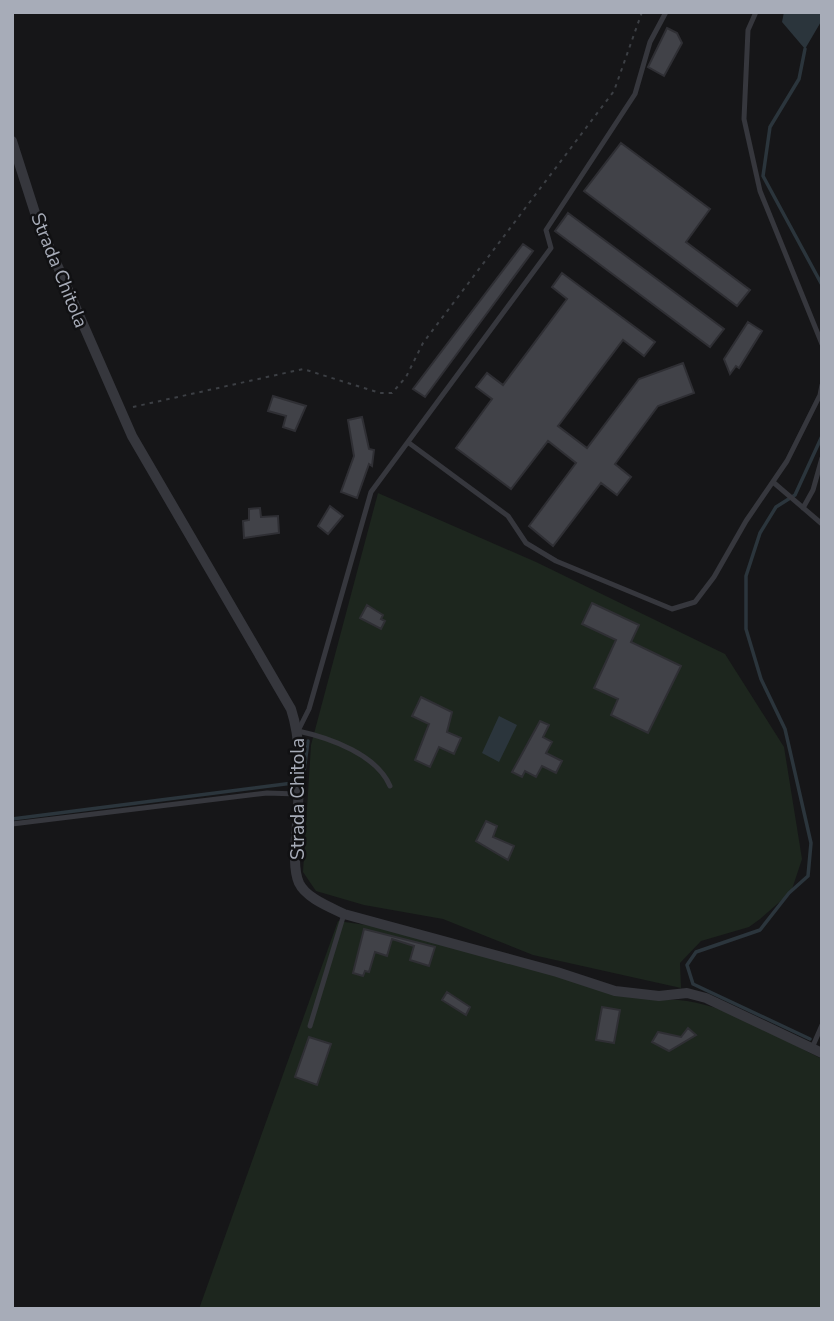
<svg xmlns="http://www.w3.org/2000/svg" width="834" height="1321" viewBox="0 0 834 1321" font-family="'Nunito Sans',sans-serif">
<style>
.green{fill:#1d261e}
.water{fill:#2b353c}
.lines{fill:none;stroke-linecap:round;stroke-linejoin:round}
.stream{stroke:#2b353c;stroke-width:3.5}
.building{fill:#414248;stroke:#2f2f34;stroke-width:2}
.path{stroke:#3c3f44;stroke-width:2;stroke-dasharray:3.5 5;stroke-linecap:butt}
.service{stroke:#36373d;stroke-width:5}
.minor{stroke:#36373d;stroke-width:10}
.labels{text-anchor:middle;stroke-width:5;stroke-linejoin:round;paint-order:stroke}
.street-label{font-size:19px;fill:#a7acb8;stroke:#111113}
</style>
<rect width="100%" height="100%" fill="#161618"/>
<path class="green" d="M 378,493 L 536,562 L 725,654 L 784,747 L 802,859 L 791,892 L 760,919 L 749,927 L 701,941 L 680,963 L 681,988 L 533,955 L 443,919 L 364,905 L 316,891 L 303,872 L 311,745 Z
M 338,921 L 387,928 L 663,1000 C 718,997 774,1036 822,1059 L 822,1309 L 199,1309 Z"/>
<path class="water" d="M 784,12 L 822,12 L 822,20 L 805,49 L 782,22 Z
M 499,716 L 517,725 L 499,762 L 482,753 Z"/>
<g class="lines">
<path class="stream" d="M 805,49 L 799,79 L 770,127 L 763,176 L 822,285
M 304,772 L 308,741
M 12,819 L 293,783
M 810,1039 L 693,984 L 687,965 L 696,952 L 760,930 L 789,893 L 808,876 L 811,843 L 785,729 L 761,679 L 746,629 L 746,576 L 760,533 L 776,507 L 795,495 L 822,436"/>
</g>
<path class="building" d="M 667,28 L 677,33 L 682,43 L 664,76 L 648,67 Z
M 621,143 L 710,209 L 686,242 L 750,290 L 737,306 L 584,191 Z
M 568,213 L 724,329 L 710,347 L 555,231 Z
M 523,244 L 533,251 L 425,397 L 413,389 Z
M 562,273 L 655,342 L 644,356 L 623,340 L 558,426 L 587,448 L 639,379 L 683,363 L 694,393 L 658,406 L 615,464 L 631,477 L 617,495 L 601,483 L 553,546 L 529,526 L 576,463 L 548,441 L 511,489 L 456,448 L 492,399 L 476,387 L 487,373 L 503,385 L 567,299 L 552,287 Z
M 748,322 L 762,331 L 739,368 L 736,366 L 730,374 L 724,359 Z
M 273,396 L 306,406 L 295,431 L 283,427 L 286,416 L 268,411 Z
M 362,417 L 369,449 L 374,450 L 372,466 L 369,464 L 357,498 L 341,492 L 354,456 L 348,420 Z
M 330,506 L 343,516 L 328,534 L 318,526 Z
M 260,508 L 261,517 L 278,516 L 279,533 L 244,538 L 243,521 L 249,520 L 249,509 Z
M 592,603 L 639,625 L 631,642 L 681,666 L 648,733 L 611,715 L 618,699 L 594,688 L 616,640 L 582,624 Z
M 367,605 L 383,615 L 381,619 L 385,621 L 381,629 L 360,618 Z
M 421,697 L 452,712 L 447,732 L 461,738 L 454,754 L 439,747 L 430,767 L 415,760 L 429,724 L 412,716 Z
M 540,721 L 549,725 L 543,737 L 552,742 L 546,753 L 562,761 L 556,773 L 542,766 L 536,777 L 525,771 L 522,777 L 512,772 Z
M 486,821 L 497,826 L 493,837 L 514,846 L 508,860 L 476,841 Z
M 364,929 L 435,947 L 429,966 L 410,960 L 414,946 L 392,939 L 387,956 L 375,952 L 369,972 L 365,971 L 363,976 L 353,973 Z
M 447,992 L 470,1007 L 466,1015 L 442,1000 Z
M 602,1007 L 620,1010 L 614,1043 L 596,1040 Z
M 688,1028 L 696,1035 L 669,1051 L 652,1042 L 658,1032 L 681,1037 Z
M 309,1037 L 331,1044 L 317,1085 L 295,1077 Z"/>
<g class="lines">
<path class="path" d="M 133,407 L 303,369 L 380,393 L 392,393 L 406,377 L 423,343 L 614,91 L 642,12"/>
<path class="service" d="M 756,12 L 748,30 L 744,119 L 760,191 L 822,344
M 409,443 L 508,516 L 526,543 L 556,561 L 672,609 L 695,602 L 714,577 L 746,521 L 787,461 L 820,395 L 822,385
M 773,482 L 822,524
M 803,508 L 813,490 L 822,458
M 390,786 C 377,755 331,738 298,731 L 309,709 L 371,492 L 551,248 L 546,230 L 635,94 L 650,42 L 666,12
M 12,824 L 267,793 L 297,794
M 310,1026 L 344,914
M 812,1048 L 822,1025"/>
<path class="minor" d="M 12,141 L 37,219 L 132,436 L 291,709 C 303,745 299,786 297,823 C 296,841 292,867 299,883 C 306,898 330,907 344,914 L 557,972 L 615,991 L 659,996 L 687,993 L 706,998 L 822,1053"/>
</g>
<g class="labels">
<g class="street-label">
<text transform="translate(60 270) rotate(68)" y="7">Strada Chitola</text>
<text transform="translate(297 799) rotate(-90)" y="7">Strada Chitola</text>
</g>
</g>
<rect width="834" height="1321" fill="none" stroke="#a7acb8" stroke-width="28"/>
</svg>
